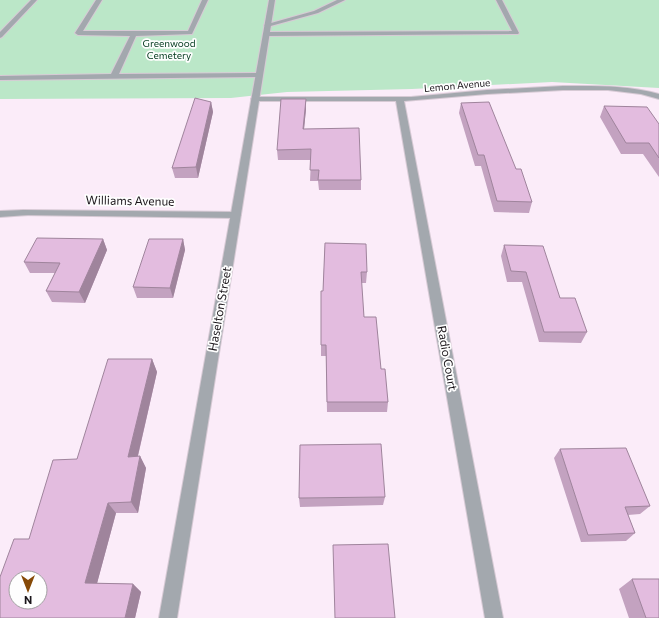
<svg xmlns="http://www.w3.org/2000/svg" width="659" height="618" viewBox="0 0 659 618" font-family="Commissioner,sans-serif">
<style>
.green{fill:#bbe7c8}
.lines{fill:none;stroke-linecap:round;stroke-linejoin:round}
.service-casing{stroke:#d7cad5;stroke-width:2}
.minor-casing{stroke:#d7cad5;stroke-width:2}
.tertiary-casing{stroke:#d7cad5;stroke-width:2}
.service{fill:#a3a8ae;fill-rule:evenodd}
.minor{fill:#a3a8ae;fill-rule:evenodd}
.tertiary{fill:#a3a8ae;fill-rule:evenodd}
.wall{fill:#c3a2c0}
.shaded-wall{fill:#9f849c}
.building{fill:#e3bcdf;stroke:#9f849c;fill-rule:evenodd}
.labels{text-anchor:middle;stroke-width:3.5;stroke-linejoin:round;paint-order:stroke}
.far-park-label{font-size:10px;fill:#00391c;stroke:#fefefe}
.far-street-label{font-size:10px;fill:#1a151a;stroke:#fefefe}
.street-label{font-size:12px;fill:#1a151a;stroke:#fefefe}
</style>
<rect width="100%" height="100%" fill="#fbecf9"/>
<path class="green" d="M 0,0 L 659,0 L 659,88 L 552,82 L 412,89 L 287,92 L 231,98 L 0,99 Z"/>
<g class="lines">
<g class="service-casing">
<path id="service" d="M 31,0 L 37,0 L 2,37 L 0,38 L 0,32 Z
M 96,0 L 102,0 L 83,31 L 188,31 L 202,0 L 208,0 L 192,34 L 136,36 L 119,74 L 259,73 L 263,75 L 259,77 L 0,80 L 0,76 L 111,74 L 130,36 L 78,35 L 75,33 Z
M 337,0 L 345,0 L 318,13 L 267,27 L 264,25 L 314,11 Z
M 496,0 L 502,0 L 519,33 L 518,34 L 266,36 L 263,34 L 266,32 L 512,31 Z
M 24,210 L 28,211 L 29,213 L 28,215 L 0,217 L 0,211 Z"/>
</g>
<g class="minor-casing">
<path id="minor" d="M 563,86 C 596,86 627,85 659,94 L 659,99 L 641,94 L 608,90 L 563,90 L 487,94 L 404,101 L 503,618 L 485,618 L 396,101 L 255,101 L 251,99 L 255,97 L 411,97 L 487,90 Z
M 24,210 L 236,212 L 241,215 L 236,218 L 20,215 L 19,213 L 20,211 Z"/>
</g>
<g class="tertiary-casing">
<path id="tertiary" d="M 269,0 L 275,0 L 177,618 L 159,618 Z"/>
</g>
<use href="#service" class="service"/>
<use href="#minor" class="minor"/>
<use href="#tertiary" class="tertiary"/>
</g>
<path class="wall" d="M 306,99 L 306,109 L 304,129 L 361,180 L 361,190 L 319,190 L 318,181 L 310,181 L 311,160 L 278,160 L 277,150 Z
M 211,102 L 213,112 L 198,178 L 175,178 L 172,168 Z
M 461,103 L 516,169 L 532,202 L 529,213 L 494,212 L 481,166 L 475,166 L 459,113 Z
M 604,106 L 659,124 L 659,177 L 643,154 L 621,154 L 600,117 Z
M 103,239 L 107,250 L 85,303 L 52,302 L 46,291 L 55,273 L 30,273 L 24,262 Z
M 183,239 L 185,250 L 173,298 L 137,298 L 133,287 Z
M 325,243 L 367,272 L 366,283 L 361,283 L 364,317 L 381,369 L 388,402 L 387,412 L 327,412 L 326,356 L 321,356 L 321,291 L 323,291 Z
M 504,245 L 560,298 L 587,332 L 581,343 L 539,342 L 522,282 L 507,282 L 501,256 Z
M 152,359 L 157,372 L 138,456 L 140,456 L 146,468 L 138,513 L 116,513 L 97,583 L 133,584 L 141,592 L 135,618 L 0,618 L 29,539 L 77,459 Z
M 560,449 L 650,506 L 640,514 L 628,515 L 635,533 L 626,541 L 581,542 L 554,458 Z
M 385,497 L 383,505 L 300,507 L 299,498 Z
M 632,579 L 659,618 L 629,618 L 619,589 Z"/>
<path class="shaded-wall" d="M 306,99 L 306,109 L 303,139 L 303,129 Z
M 211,102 L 213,112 L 198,178 L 196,167 Z
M 103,239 L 107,250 L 85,303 L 79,292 Z
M 183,239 L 185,250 L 173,298 L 170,288 Z
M 152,359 L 157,372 L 135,468 L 128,457 Z
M 140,456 L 146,468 L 138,513 L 131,502 Z
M 108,503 L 116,513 L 95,591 L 85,583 Z
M 133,584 L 141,592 L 135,618 L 125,618 Z"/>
<path class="building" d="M 195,98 L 211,102 L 196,167 L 172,168 Z
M 281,99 L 306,99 L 303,129 L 359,128 L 361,180 L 318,180 L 319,170 L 310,170 L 311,149 L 277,150 Z
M 489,102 L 516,169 L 521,169 L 532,202 L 497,201 L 484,155 L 478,155 L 461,103 Z
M 604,106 L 647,107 L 659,124 L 659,158 L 649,143 L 626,143 Z
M 37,238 L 103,239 L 79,292 L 46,291 L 60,263 L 24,262 Z
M 149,239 L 183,239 L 170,288 L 133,287 Z
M 325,243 L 366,244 L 367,272 L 361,272 L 364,317 L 376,317 L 381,369 L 385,369 L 388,402 L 327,402 L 326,345 L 321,345 L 321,291 L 323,291 Z
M 504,245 L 543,246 L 560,298 L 575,298 L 587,332 L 544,332 L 526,272 L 511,271 Z
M 108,359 L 152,359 L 128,457 L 140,456 L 131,502 L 108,503 L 85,583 L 133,584 L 125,618 L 0,618 L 0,577 L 14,539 L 29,539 L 53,460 L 77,459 ZM 16,578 L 40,578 L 40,602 L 16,602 Z
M 381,444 L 385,497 L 299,498 L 300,445 Z
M 626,448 L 650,506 L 625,507 L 635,533 L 588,535 L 560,449 Z
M 388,544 L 395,618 L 335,618 L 333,545 Z
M 632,579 L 659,579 L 659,618 L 646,618 Z"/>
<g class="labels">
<g class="far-park-label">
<text x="169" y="47">Greenwood<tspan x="169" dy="12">Cemetery</tspan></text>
</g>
<g class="far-street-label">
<text transform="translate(457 85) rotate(-5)" y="4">Lemon Avenue</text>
</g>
<g class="street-label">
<text transform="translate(130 201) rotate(1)" y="4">Williams Avenue</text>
<text transform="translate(220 309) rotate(-80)" y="4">Haselton Street</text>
<text transform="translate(447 358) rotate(80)" y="4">Radio Court</text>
</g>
</g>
<g transform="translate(28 590) rotate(180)"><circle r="19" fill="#fefefe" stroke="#a3a1a3"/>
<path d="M0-3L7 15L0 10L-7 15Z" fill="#864906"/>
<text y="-6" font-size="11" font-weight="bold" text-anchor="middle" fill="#1a151a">N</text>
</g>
</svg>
